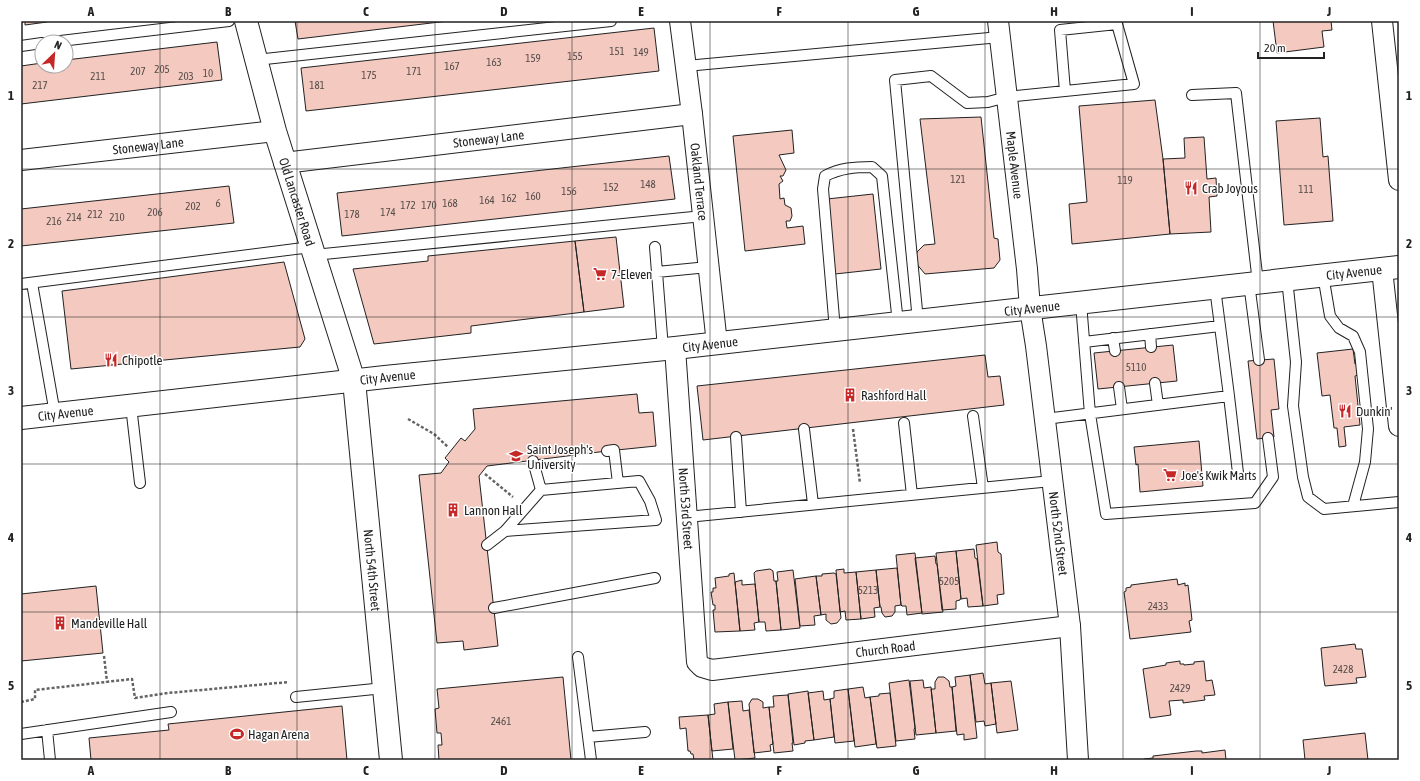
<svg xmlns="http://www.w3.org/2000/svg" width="1420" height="781" viewBox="0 0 1420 781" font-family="'Asap Condensed',sans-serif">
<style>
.building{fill:#f3c9c0;stroke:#222}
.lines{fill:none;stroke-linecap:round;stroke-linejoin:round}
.lane-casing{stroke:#222;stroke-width:12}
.street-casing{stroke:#222;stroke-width:22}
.secondary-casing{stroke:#222;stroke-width:24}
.highway-casing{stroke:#222;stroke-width:24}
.path{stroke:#646464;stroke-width:2.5;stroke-dasharray:3 2;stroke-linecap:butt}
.lane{stroke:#fff;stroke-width:10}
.street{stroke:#fff;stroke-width:20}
.secondary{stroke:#fff;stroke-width:22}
.highway{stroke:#fff;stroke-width:22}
.grid{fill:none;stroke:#222;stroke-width:1;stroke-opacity:0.55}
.labels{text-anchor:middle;stroke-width:3;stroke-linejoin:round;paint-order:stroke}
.number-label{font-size:11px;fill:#564c4a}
.street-label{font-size:13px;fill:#222;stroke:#fff}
.poi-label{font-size:13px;fill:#222;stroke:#fff;text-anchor:start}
.neatline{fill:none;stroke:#222;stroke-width:1.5}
.grid-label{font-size:13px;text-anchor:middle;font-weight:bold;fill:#222}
</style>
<rect width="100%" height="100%" fill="#fff"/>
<path class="building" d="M 25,21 L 47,21 L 47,22 L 25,25 Z
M 295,21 L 448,21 L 298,39 Z
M 1273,21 L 1331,21 L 1332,30 L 1322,31 L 1324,47 L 1277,53 Z
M 654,28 L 659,71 L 306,111 L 301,68 Z
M 217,42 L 222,80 L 21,104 L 21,66 L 42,63 L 42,66 L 66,66 L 66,60 Z
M 1155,100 L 1163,159 L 1170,234 L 1072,244 L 1069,204 L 1087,202 L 1079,106 Z
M 981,117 L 994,238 L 998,239 L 1000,260 L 994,268 L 925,274 L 915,262 L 917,252 L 924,245 L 935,244 L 920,119 Z
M 1320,118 L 1323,157 L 1328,156 L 1333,221 L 1284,225 L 1276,121 Z
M 792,130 L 794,153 L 779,155 L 786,170 L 783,176 L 780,176 L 783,181 L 779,184 L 780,199 L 784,198 L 785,205 L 791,208 L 792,216 L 790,221 L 786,221 L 787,228 L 803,226 L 805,244 L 745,251 L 733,136 Z
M 1204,137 L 1207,179 L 1216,178 L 1217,196 L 1209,197 L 1211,232 L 1170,234 L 1163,159 L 1185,158 L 1184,138 Z
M 669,156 L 675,199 L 342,236 L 337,193 Z
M 229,186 L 234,223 L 21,246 L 21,209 Z
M 873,194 L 881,269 L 835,274 L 827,199 Z
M 616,237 L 624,307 L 584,312 L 575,241 Z
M 575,241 L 584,312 L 471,326 L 471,333 L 374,344 L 353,269 L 428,261 L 428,256 Z
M 284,262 L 305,339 L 300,347 L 71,369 L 62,291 Z
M 1173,345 L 1177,381 L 1098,389 L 1094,353 Z
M 1353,349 L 1355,364 L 1357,364 L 1358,375 L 1355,376 L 1360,425 L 1344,427 L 1346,446 L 1339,447 L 1337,428 L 1334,428 L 1330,395 L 1322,396 L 1317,353 Z
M 985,355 L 988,377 L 1000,376 L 1004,405 L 703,440 L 697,386 Z
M 1274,359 L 1279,409 L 1271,410 L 1274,437 L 1257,439 L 1248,361 Z
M 637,394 L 639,413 L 653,412 L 656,446 L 607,451 L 487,466 L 479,476 L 498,646 L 464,650 L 463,641 L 437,643 L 419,475 L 441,473 L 449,462 L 445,458 L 461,438 L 465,441 L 475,429 L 473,409 Z
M 1199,441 L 1203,486 L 1140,492 L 1138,464 L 1136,465 L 1134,447 Z
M 997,542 L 998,552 L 1001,554 L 1004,594 L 997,595 L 998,604 L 983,606 L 976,545 Z
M 974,549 L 975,558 L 977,559 L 983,606 L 968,607 L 967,598 L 961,599 L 956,551 Z
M 956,551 L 961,599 L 960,599 L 960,600 L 956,601 L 956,609 L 942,610 L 936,553 Z
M 915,553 L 922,613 L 907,615 L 906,606 L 902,606 L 901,605 L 896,555 Z
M 935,556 L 936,564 L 937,564 L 943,612 L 922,614 L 915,558 Z
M 897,568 L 901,605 L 895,606 L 895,612 L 892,616 L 885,617 L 882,613 L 881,607 L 880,607 L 876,570 Z
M 770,569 L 773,571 L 774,581 L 776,581 L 781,630 L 766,631 L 765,622 L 759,622 L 754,573 L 756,571 Z
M 844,569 L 844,573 L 856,572 L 861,619 L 846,620 L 845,611 L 840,612 L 836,570 Z
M 793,570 L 800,628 L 781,630 L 776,581 L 778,581 L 777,572 Z
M 876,570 L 880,607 L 874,608 L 875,617 L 861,619 L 856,572 Z
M 734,573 L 740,631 L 715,632 L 713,610 L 715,610 L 715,605 L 713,605 L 711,592 L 713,592 L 713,588 L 716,588 L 715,578 L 729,576 L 729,574 Z
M 834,573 L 836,574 L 841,618 L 837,623 L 831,624 L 826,620 L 826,614 L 821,615 L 816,576 L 822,576 L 822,574 Z
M 816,576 L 821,615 L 814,616 L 815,625 L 800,626 L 795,579 Z
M 1177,579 L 1178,585 L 1185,583 L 1185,586 L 1188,585 L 1192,620 L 1189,621 L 1191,632 L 1130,639 L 1124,592 L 1126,591 L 1126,588 L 1131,587 L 1131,585 Z
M 742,580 L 742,585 L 755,584 L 759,622 L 754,623 L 755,630 L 740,631 L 735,582 Z
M 96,586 L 103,653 L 21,661 L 21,594 Z
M 1355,644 L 1356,649 L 1362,649 L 1366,677 L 1356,678 L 1357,683 L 1325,686 L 1324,680 L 1321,648 Z
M 1180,661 L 1180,664 L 1184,664 L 1184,665 L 1194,664 L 1194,662 L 1204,661 L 1206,681 L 1212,680 L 1215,695 L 1204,696 L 1205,700 L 1183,703 L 1183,700 L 1169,701 L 1171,715 L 1150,718 L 1143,669 L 1166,665 L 1166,663 Z
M 983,673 L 985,684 L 991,683 L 996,724 L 985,726 L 984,721 L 976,722 L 970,675 Z
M 970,675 L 977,738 L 964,740 L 964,734 L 957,735 L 952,687 L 956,686 L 955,677 Z
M 563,677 L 571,760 L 439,760 L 438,745 L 442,745 L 441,733 L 437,733 L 435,709 L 439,708 L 437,689 Z
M 938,677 L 944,677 L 949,681 L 950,687 L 952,687 L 956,731 L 936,733 L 931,689 L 935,689 L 935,682 Z
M 909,680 L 915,728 L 914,729 L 915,739 L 896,741 L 889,683 Z
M 923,680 L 924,688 L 931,687 L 936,733 L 916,735 L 910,681 Z
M 1011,681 L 1018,730 L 997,733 L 991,683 Z
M 863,687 L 865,698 L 870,697 L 876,744 L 855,747 L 848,689 Z
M 848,689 L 854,741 L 835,743 L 830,699 L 834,698 L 834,691 Z
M 808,691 L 814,740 L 805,741 L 805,743 L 794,745 L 788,694 Z
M 823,691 L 824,700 L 830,699 L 834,737 L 814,740 L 808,693 Z
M 890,693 L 896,746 L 877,748 L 870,697 L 879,696 L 879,694 Z
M 788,695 L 793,743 L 792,743 L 793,751 L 774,753 L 769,707 L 774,707 L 773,696 Z
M 752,699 L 758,699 L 763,702 L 763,708 L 769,707 L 773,744 L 770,745 L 771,751 L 754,753 L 749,704 Z
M 742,701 L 743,711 L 749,710 L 755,758 L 735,760 L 728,702 Z
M 728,702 L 733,749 L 712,751 L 708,715 L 715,714 L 714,704 Z
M 342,706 L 347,760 L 91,760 L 89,738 L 169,730 L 168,724 Z
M 708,715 L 713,760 L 694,760 L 693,754 L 691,754 L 690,751 L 688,751 L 686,728 L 680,729 L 679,717 Z
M 1365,733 L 1368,760 L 1305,760 L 1303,740 Z
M 1225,750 L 1226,760 L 1144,760 L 1144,759 L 1153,758 L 1153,756 L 1196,751 L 1202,751 L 1202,753 Z"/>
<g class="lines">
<g class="lane-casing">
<path id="lane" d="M 52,42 L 229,21
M 21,46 L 42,43
M 256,60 L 611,21
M 686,66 L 1000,37
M 1192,95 L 1236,93 L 1258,283
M 655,247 L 663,349
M 314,255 L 703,216
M 657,272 L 708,267
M 1323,275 L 1330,316 L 1339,328 L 1353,336 L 1360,352 L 1368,429 L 1365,462 L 1353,506
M 1287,279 L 1296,362 L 1293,406 L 1303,477 L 1308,497 L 1324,509 L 1399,502
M 32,283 L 55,414
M 1249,283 L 1259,360
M 21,284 L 311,247
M 1215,288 L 1220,326
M 1081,303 L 1090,414 L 1106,514 L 1255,503 L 1273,477 L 1268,438
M 918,321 L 895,80 L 931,76 L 967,103 L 988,102 L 1007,97 L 1134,84 L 1117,24 L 1060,30 L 1065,91
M 835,330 L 823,189 L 825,176 C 840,168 855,167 872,167 L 882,176 L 898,323
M 1150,334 L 1151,347
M 1113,338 L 1115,351
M 1084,342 L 1220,326 L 1229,396
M 1155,383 L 1158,405
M 1119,387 L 1122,409
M 131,406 L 140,483
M 973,416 L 983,488
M 1045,419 L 1229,396 L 1238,473
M 904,423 L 912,495
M 804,429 L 813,504
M 736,437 L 741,512
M 607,451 L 614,450 L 618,483
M 533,461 L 541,490
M 687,517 L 1052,481
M 487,545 L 505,531 L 656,520 L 650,501 L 639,481 L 541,490 L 505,531
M 494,608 L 655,578
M 578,657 L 591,760
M 296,697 L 384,688
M 47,730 L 50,760
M 21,734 L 171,712
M 588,737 L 645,732"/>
</g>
<g class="street-casing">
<g id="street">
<path id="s1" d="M 680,21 L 692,114 L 717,344"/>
<path id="s2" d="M 998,21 L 1027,269 L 1030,308 L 1036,346 L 1070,626 L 1078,760"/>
<path d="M 1382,21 L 1399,180"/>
<path id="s3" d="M 21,160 L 275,131"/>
<path id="s4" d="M 284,163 L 692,114"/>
<path d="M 1382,269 L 1399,426"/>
<path id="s5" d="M 675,348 L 697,662 L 702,667 L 712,670 L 1070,626"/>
</g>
</g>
<g class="secondary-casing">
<g id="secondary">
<path id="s6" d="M 246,21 L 275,131 L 354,381 L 391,760"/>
</g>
</g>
<g class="highway-casing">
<g id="highway">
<path id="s7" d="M 21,418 L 385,377 L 675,348 L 1399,267"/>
</g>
</g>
<path class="path" d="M 408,419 L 434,434 L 448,447
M 853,429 L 860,483
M 485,474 L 513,497
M 104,656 L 107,682
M 21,702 L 35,699 L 35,690 L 132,679 L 135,698 L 168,693 L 289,682"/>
<use href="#lane" class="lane"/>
<use href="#street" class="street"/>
<use href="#secondary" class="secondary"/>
<use href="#highway" class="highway"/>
</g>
<path class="grid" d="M 160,21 L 160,760M 297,21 L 297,760M 435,21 L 435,760M 572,21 L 572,760M 710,21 L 710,760M 848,21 L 848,760M 985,21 L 985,760M 1123,21 L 1123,760M 1260,21 L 1260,760M 21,169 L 1399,169M 21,317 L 1399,317M 21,464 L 1399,464M 21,612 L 1399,612"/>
<defs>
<g id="restaurant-bare" transform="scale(1.08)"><path d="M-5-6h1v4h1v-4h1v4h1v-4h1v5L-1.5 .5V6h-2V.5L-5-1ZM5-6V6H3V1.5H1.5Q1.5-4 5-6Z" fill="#c62828" stroke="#fff" stroke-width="2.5" paint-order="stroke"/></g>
<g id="supermarket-bare" transform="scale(1.08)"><path d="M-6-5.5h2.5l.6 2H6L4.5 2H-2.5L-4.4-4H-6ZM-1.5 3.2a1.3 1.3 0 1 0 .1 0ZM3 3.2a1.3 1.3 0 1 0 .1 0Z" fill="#c62828" stroke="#fff" stroke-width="2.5" paint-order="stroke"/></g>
<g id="building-bare" transform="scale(1.08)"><path d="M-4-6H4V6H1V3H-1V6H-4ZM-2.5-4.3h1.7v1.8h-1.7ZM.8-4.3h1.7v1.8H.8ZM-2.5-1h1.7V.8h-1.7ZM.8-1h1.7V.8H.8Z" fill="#c62828" stroke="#fff" stroke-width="2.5" paint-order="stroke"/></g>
<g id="university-bare" transform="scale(1.08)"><path d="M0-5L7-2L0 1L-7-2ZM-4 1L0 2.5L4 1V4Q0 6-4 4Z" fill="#c62828" stroke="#fff" stroke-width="2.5" paint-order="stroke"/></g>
<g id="stadium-bare" transform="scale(1.08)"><path d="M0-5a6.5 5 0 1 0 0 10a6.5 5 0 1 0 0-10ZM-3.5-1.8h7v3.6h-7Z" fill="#c62828" stroke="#fff" stroke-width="2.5" paint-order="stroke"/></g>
</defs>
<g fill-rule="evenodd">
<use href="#restaurant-bare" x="1191" y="188"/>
<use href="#supermarket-bare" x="600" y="274"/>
<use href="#restaurant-bare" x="111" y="360"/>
<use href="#building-bare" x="850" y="395"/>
<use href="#restaurant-bare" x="1345" y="411"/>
<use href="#university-bare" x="516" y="456"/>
<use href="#supermarket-bare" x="1170" y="475"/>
<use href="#building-bare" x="453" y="510"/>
<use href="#building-bare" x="60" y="623"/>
<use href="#stadium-bare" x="237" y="734"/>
</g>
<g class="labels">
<g class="number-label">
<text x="617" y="55">151</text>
<text x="641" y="56">149</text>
<text x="575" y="60">155</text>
<text x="533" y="62">159</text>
<text x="494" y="66">163</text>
<text x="452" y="70">167</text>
<text x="162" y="73">205</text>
<text x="138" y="75">207</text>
<text x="414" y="75">171</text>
<text x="208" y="77">10</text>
<text x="369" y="79">175</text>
<text x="98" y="80">211</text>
<text x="186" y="80">203</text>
<text x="40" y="89">217</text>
<text x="317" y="89">181</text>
<text x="958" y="183">121</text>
<text x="1125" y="184">119</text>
<text x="648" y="188">148</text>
<text x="611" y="191">152</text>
<text x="1306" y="193">111</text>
<text x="569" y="195">156</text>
<text x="533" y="200">160</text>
<text x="509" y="202">162</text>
<text x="487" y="204">164</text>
<text x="218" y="207">6</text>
<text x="450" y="207">168</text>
<text x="408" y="209">172</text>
<text x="429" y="209">170</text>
<text x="193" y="210">202</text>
<text x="155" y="216">206</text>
<text x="388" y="216">174</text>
<text x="95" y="218">212</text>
<text x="352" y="218">178</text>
<text x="74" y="221">214</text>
<text x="117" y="221">210</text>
<text x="54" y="225">216</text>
<text x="1136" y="371">5110</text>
<text x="949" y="585">5205</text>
<text x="868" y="594">5213</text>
<text x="1158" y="610">2433</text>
<text x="1343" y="673">2428</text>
<text x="1180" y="692">2429</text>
<text x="501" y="725">2461</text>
</g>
<g class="street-label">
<text dy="5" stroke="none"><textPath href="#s4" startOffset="206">Stoneway Lane</textPath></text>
<text dy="5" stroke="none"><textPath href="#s3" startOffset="128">Stoneway Lane</textPath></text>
<text dy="5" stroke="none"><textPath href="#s2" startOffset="145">Maple Avenue</textPath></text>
<text dy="5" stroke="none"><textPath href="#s1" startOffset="162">Oakland Terrace</textPath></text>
<text dy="5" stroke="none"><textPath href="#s6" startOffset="188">Old Lancaster Road</textPath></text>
<text dy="5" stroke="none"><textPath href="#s7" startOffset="1341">City Avenue</textPath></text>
<text dy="5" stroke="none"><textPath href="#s7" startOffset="1017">City Avenue</textPath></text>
<text dy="5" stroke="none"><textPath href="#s7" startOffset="693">City Avenue</textPath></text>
<text dy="5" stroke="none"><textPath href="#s7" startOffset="369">City Avenue</textPath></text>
<text dy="5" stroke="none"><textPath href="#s7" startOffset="45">City Avenue</textPath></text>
<text dy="5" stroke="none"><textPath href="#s5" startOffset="161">North 53rd Street</textPath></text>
<text dy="5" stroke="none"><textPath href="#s2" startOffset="516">North 52nd Street</textPath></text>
<text dy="5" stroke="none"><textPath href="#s6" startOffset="566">North 54th Street</textPath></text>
<text dy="5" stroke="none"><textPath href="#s5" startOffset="507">Church Road</textPath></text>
</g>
<g class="poi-label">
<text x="1202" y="193">Crab Joyous</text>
<text x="611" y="279">7-Eleven</text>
<text x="122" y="365">Chipotle</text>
<text x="861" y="400">Rashford Hall</text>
<text x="1356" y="416">Dunkin'</text>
<text x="527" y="454">Saint Joseph's<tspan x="527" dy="15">University</tspan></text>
<text x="1181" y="480">Joe's Kwik Marts</text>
<text x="464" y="515">Lannon Hall</text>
<text x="71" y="628">Mandeville Hall</text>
<text x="248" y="739">Hagan Arena</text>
</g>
</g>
<rect width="1420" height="781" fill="none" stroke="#ffffff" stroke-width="44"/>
<g transform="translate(54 54) rotate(25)"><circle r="19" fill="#ffffff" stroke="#a7a7a7"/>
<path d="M0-3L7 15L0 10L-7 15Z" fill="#c62828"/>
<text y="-6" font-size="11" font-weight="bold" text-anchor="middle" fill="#222222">N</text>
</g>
<path d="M1258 52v6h66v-6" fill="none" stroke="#222222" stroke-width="2"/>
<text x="1264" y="52" font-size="12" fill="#222222" stroke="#ffffff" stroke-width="3" paint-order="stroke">20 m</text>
<rect x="22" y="22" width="1376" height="737" class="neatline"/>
<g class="grid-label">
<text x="91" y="16">A</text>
<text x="228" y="16">B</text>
<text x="366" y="16">C</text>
<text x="504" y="16">D</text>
<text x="641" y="16">E</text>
<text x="779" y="16">F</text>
<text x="916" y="16">G</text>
<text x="1054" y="16">H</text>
<text x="1192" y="16">I</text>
<text x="1329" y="16">J</text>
<text x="11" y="100">1</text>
<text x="1409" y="100">1</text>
<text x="11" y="248">2</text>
<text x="1409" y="248">2</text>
<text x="11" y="395">3</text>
<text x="1409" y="395">3</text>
<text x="11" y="542">4</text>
<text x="1409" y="542">4</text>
<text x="11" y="690">5</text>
<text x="1409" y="690">5</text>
<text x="91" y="775">A</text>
<text x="228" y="775">B</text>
<text x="366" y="775">C</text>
<text x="504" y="775">D</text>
<text x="641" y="775">E</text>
<text x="779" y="775">F</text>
<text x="916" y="775">G</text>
<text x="1054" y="775">H</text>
<text x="1192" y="775">I</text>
<text x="1329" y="775">J</text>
</g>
</svg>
